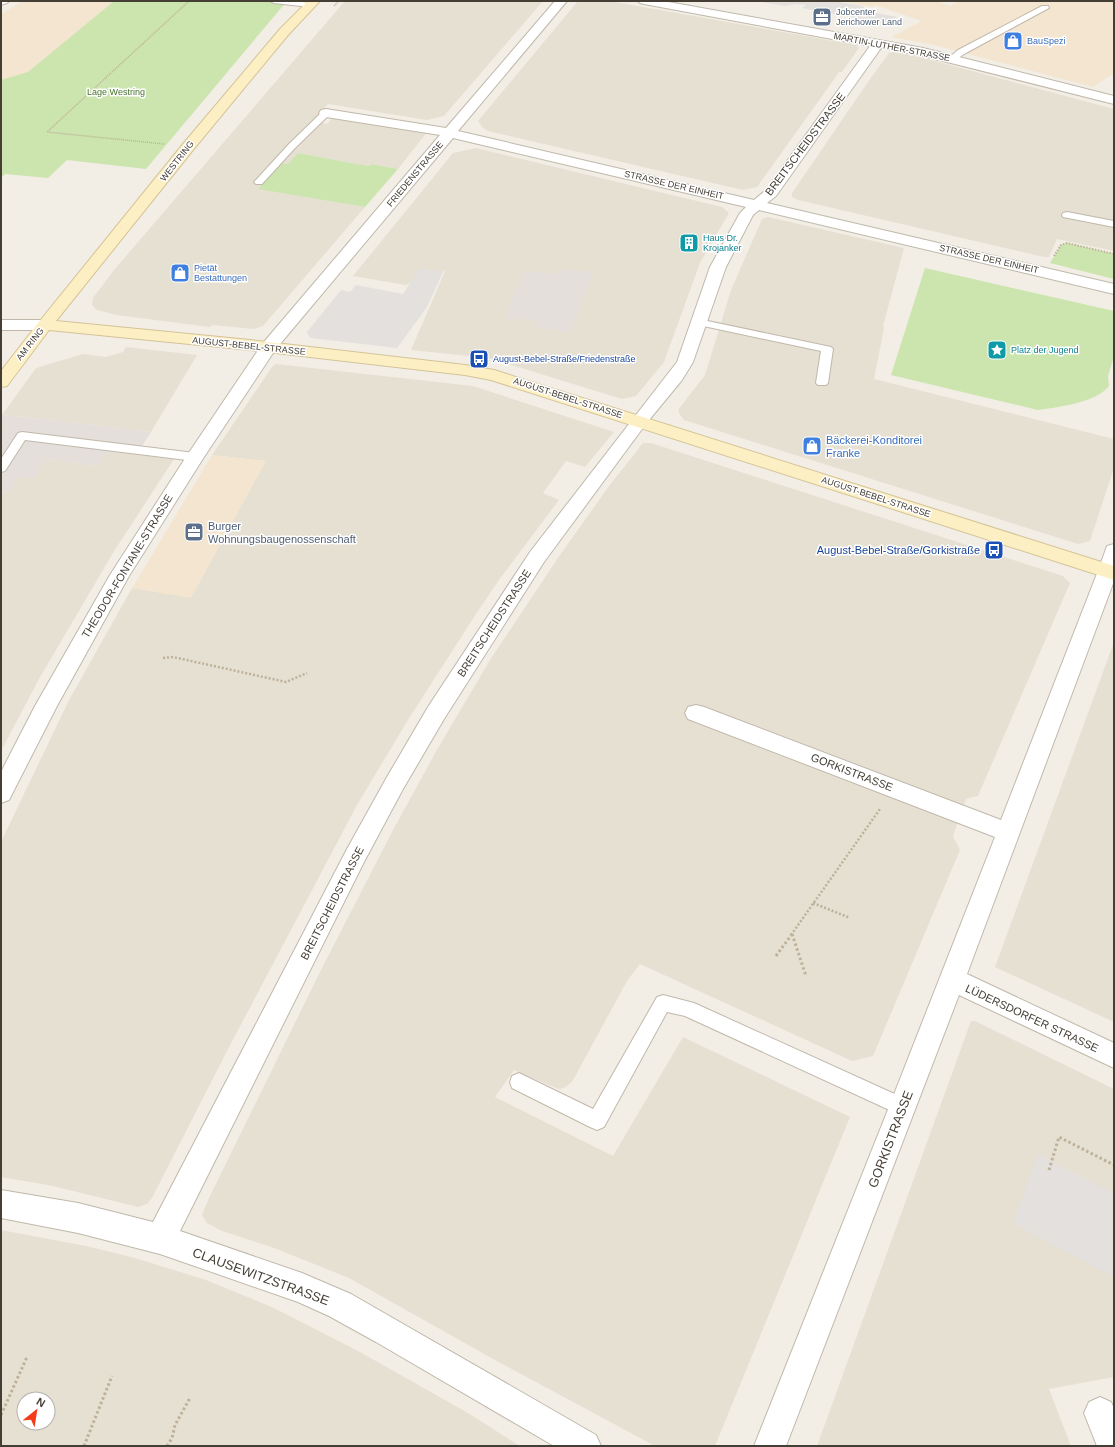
<svg xmlns="http://www.w3.org/2000/svg" width="1115" height="1447" viewBox="0 0 1115 1447" font-family="Helvetica,sans-serif">
<style>
.residential{fill:#e6e0d3;fill-rule:evenodd}
.commercial{fill:#f4e5d0}
.industrial{fill:#e4dfda}
.green{fill:#cce5ae}
.parking{fill:#e3e0dd}
.lines{fill:none;stroke-linecap:round;stroke-linejoin:round}
.lane-casing{stroke:#c0b8ab;stroke-width:2}
.street-casing{stroke:#c0b8ab;stroke-width:2}
.secondary-casing{stroke:#d4c398;stroke-width:2}
.path-far3{stroke:#beb199;stroke-width:1.5;stroke-dasharray:1 1;stroke-linecap:butt}
.path-far2{stroke:#beb199;stroke-width:2;stroke-dasharray:1.5 1.5;stroke-linecap:butt}
.path-far1{stroke:#beb199;stroke-width:2.5;stroke-dasharray:2 2;stroke-linecap:butt}
.path{stroke:#beb199;stroke-width:3;stroke-dasharray:2.5 2.5;stroke-linecap:butt}
.lane{fill:#fff;fill-rule:evenodd}
.street{fill:#fff;fill-rule:evenodd}
.secondary{fill:#fdefc4;fill-rule:evenodd}
.labels{text-anchor:middle;stroke-width:3;stroke-linejoin:round;paint-order:stroke}
.far-service-label{font-size:9px;fill:#4e5e75;stroke:#fff;text-anchor:start}
.far-shop-label{font-size:9px;fill:#366cbe;stroke:#fff;text-anchor:start}
.far-street-label{font-size:9px;fill:#443e35;stroke:#fff}
.far-park-label{font-size:9px;fill:#46732a;stroke:#fff}
.far-culture-label{font-size:9px;fill:#0d838f;stroke:#fff;text-anchor:start}
.far-transit-label{font-size:9px;fill:#164399;stroke:#fff;text-anchor:start}
.street-label{font-size:11px;fill:#443e35;stroke:#fff}
.shop-label{font-size:11px;fill:#366cbe;stroke:#fff;text-anchor:start}
.service-label{font-size:11px;fill:#4e5e75;stroke:#fff;text-anchor:start}
.transit-label{font-size:11px;fill:#164399;stroke:#fff;text-anchor:end}
.near-street-label{font-size:13px;fill:#443e35;stroke:#fff}
</style>
<rect width="100%" height="100%" fill="#f2eee5"/>
<path class="residential" d="M 345,1 L 543,1 L 444,116 L 427,120 L 328,104 L 312,121 L 327,124 L 333,117 L 428,131 L 398,169 L 371,164 L 369,166 L 361,165 L 298,153 L 288,164 L 259,188 L 365,207 L 263,326 L 254,329 L 212,325 L 210,327 L 116,315 L 97,310 L 92,305 L 93,298 L 114,270 Z
M 578,1 L 609,1 L 856,45 L 859,48 L 842,72 L 839,72 L 835,78 L 757,187 L 743,190 L 488,131 L 482,127 L 478,121 Z
M 894,52 L 916,56 L 1114,109 L 1114,251 L 1057,239 L 1049,257 L 1044,257 L 798,200 L 792,197 L 792,193 L 868,82 L 889,53 Z
M 476,148 L 722,207 L 729,213 L 700,263 L 664,362 L 636,396 L 622,399 L 488,358 L 411,350 L 445,271 L 405,285 L 353,276 L 453,153 Z
M 768,217 L 904,248 L 883,326 L 884,328 L 874,379 L 1114,439 L 1114,468 L 1090,541 L 1078,544 L 684,420 L 680,415 L 678,410 L 705,375 L 731,290 L 762,219 Z
M 126,347 L 197,355 L 151,432 L 45,419 L 2,415 L 36,368 L 83,354 L 106,357 L 123,352 Z
M 276,364 L 473,386 L 614,432 L 585,467 L 566,461 L 543,493 L 559,500 L 499,580 L 476,614 L 408,720 L 357,805 L 226,1053 L 152,1198 L 147,1204 L 138,1207 L 53,1186 L 1,1177 L 1,842 L 68,702 L 132,588 L 191,597 L 265,461 L 212,455 L 272,367 Z
M 643,443 L 651,443 L 1063,576 L 1070,583 L 978,796 L 966,799 L 953,836 L 960,850 L 873,1056 L 852,1061 L 640,964 L 627,981 L 572,1082 L 564,1088 L 559,1089 L 551,1086 L 514,1070 L 495,1097 L 613,1156 L 683,1037 L 850,1117 L 715,1446 L 655,1446 L 495,1360 L 349,1278 L 274,1248 L 222,1231 L 207,1223 L 202,1215 L 208,1200 L 322,968 L 393,830 L 438,748 L 490,660 L 560,555 L 609,486 Z
M 116,452 L 174,459 L 113,553 L 39,679 L 1,751 L 1,491 L 10,492 L 17,477 L 34,478 L 47,459 L 97,466 L 105,454 Z
M 1114,642 L 1114,1022 L 995,967 Z
M 971,1021 L 975,1021 L 1114,1089 L 1114,1377 L 1049,1389 L 1071,1446 L 817,1446 Z
M 1,1230 L 86,1246 L 135,1258 L 206,1280 L 272,1307 L 360,1352 L 468,1413 L 520,1446 L 1,1446 ZM 24,1399 L 48,1399 L 48,1423 L 24,1423 Z"/>
<path class="commercial" d="M 23,1 L 114,1 L 1,95 L 1,14 Z
M 841,1 L 935,1 L 950,6 L 959,1 L 1114,1 L 1114,73 L 1093,87 L 934,45 L 891,37 L 922,21 L 875,5 L 873,7 Z
M 212,455 L 266,461 L 191,598 L 132,588 Z"/>
<path class="industrial" d="M 562,269 L 593,272 L 571,332 L 535,328 L 535,321 L 505,318 L 523,271 L 555,274 Z
M 1,415 L 45,419 L 151,432 L 137,454 L 116,452 L 105,454 L 97,466 L 47,459 L 34,479 L 17,477 L 10,492 L 1,491 Z"/>
<path class="green" d="M 114,1 L 287,1 L 146,169 L 67,160 L 48,178 L 5,174 L 1,178 L 1,80 L 28,72 Z
M 298,153 L 362,165 L 369,166 L 371,164 L 398,169 L 365,207 L 258,189 L 280,163 L 288,164 Z
M 1067,243 L 1114,254 L 1114,279 L 1050,263 L 1061,245 Z
M 925,268 L 1114,311 L 1114,356 L 1108,376 L 1109,386 C 1096,403 1058,407 1038,410 L 891,375 Z"/>
<path class="parking" d="M 757,1 L 834,1 L 862,6 L 871,12 L 897,17 L 893,20 L 881,23 L 802,8 L 806,5 L 796,4 L 785,6 Z
M 420,268 L 443,272 L 427,307 L 397,348 L 311,338 L 308,335 L 307,332 L 341,290 L 350,292 L 356,285 L 403,294 Z
M 1038,1154 L 1114,1193 L 1114,1277 L 1013,1224 Z"/>
<g class="lines">
<g class="lane-casing">
<path id="lane" d="M 270,1 C 281,1 306,0 314,5 L 310,7 L 274,3 Z
M 1042,6 L 1048,6 L 1049,8 L 964,54 L 954,61 L 948,61 L 947,59 L 958,50 Z
M 326,110 L 329,111 L 330,113 L 329,115 L 295,148 L 262,184 L 256,184 L 254,182 L 256,180 L 289,144 L 323,111 Z
M 1067,212 L 1114,221 L 1114,227 L 1063,217 L 1062,215 L 1063,213 Z
M 698,319 L 831,347 L 833,349 L 828,383 L 826,385 L 818,385 L 816,383 L 821,351 L 694,324 L 692,322 L 694,320 Z
M 22,432 L 195,453 L 199,454 L 201,457 L 199,460 L 195,461 L 25,440 L 5,471 L 1,472 L 1,459 L 18,433 Z
M 663,995 L 694,1003 L 910,1101 L 912,1107 L 910,1113 L 903,1116 L 896,1113 L 685,1016 L 667,1012 L 604,1127 L 597,1130 L 590,1127 L 512,1088 L 510,1082 L 512,1076 L 519,1073 L 593,1109 L 657,997 Z"/>
</g>
<g class="street-casing">
<path id="street" d="M 1,1 L 9,1 L 7,3 L 1,5 Z
M 555,1 L 567,1 L 458,131 L 754,200 L 766,190 L 870,46 L 644,4 L 640,3 L 638,1 L 663,1 L 923,48 L 1114,96 L 1114,104 L 923,56 L 881,48 L 776,196 L 767,203 L 1114,284 L 1114,294 L 759,210 L 753,215 L 726,267 L 693,362 L 682,380 L 645,425 L 544,562 L 444,719 L 403,789 L 364,862 L 180,1231 L 302,1273 L 351,1294 L 596,1435 L 601,1446 L 554,1446 L 376,1342 L 329,1316 L 298,1302 L 160,1254 L 78,1233 L 1,1218 L 1,1190 L 78,1203 L 153,1222 L 347,849 L 387,777 L 428,707 L 530,552 L 677,362 L 710,267 L 740,213 L 746,207 L 453,138 L 275,350 L 204,457 L 129,576 L 57,706 L 9,800 L 1,803 L 1,772 L 35,706 L 110,575 L 186,457 L 263,343 L 440,135 L 326,117 L 321,116 L 319,113 L 321,110 L 326,109 L 446,128 Z
M 1,320 L 45,320 L 51,322 L 53,325 L 51,328 L 45,330 L 1,330 Z
M 1114,544 L 1114,581 L 967,974 L 1114,1043 L 1114,1068 L 959,995 L 786,1446 L 754,1446 L 889,1107 L 995,837 L 688,719 L 685,713 L 688,707 L 696,705 L 704,707 L 1001,820 L 1098,571 L 1107,546 Z
M 1100,1397 L 1111,1402 L 1114,1408 L 1114,1446 L 1097,1446 L 1084,1413 L 1089,1402 Z"/>
</g>
<g class="secondary-casing">
<path id="secondary" d="M 308,1 L 320,1 L 288,35 L 193,150 L 56,321 L 250,340 L 465,365 L 494,370 L 1114,566 L 1114,580 L 491,380 L 465,375 L 250,350 L 49,330 L 7,386 L 1,387 L 1,371 L 39,322 L 183,144 L 280,29 Z"/>
</g>
<path class="path-far3" d="M 334,6 L 339,1
M 164,144 L 47,132 L 189,1"/>
<path class="path-far2" d="M 1054,256 L 1061,245 L 1067,243 L 1114,254"/>
<path class="path-far1" d="M 163,658 L 173,657 L 286,682 L 307,673
M 813,903 L 850,918
M 791,935 L 880,809"/>
<path class="path" d="M 792,934 L 806,976
M 776,956 L 792,934
M 1049,1170 L 1059,1137 L 1114,1165
M 1,1415 L 27,1357
M 84,1446 L 112,1376
M 167,1446 L 172,1438 L 175,1425 L 190,1398"/>
<use href="#lane" class="lane"/>
<use href="#street" class="street"/>
<use href="#secondary" class="secondary"/>
</g>
<defs>
<g id="office-square" transform="scale(1)"><rect x="-9" y="-9" width="18" height="18" rx="4" fill="#5c6f8a" stroke="#fff"/><path d="M-6-3h4V-5.5h4V-3h4V5H-6ZM-1-4.5V-3h2v-1.5ZM-6 0V1H6V0Z" fill="#fff"/></g>
<g id="shop-square" transform="scale(1)"><rect x="-9" y="-9" width="18" height="18" rx="4" fill="#3f7fe0" stroke="#fff"/><path d="M-5-2.5h2.3a2.7 3.5 0 0 1 5.4 0H5L5.5 6h-11ZM-1.5-2.5h3a1.5 2.3 0 0 0-3 0Z" fill="#fff"/></g>
<g id="building-square" transform="scale(1)"><rect x="-9" y="-9" width="18" height="18" rx="4" fill="#0f9aa8" stroke="#fff"/><path d="M-4-6H4V6H1V3H-1V6H-4ZM-2.5-4.3h1.7v1.8h-1.7ZM.8-4.3h1.7v1.8H.8ZM-2.5-1h1.7V.8h-1.7ZM.8-1h1.7V.8H.8Z" fill="#fff"/></g>
<g id="sight-square" transform="scale(1)"><rect x="-9" y="-9" width="18" height="18" rx="4" fill="#0f9aa8" stroke="#fff"/><path d="M0-6L1.8-2.2L6-1.7L2.9 1.2L3.7 5.4L0 3.3L-3.7 5.4L-2.9 1.2L-6-1.7L-1.8-2.2Z" fill="#fff"/></g>
<g id="bus-square" transform="scale(1)"><rect x="-9" y="-9" width="18" height="18" rx="4" fill="#1a4fb4" stroke="#fff"/><path d="M-5-6H5V4H4V6H2V4H-2V6H-4V4H-5ZM-3.5-4V0h7V-4ZM-3.5 1.2v1.5H-2V1.2ZM2 1.2v1.5H3.5V1.2Z" fill="#fff"/></g>
</defs>
<g fill-rule="evenodd">
<use href="#office-square" x="822" y="17"/>
<use href="#shop-square" x="1013" y="41"/>
<use href="#building-square" x="689" y="243"/>
<use href="#shop-square" x="180" y="273"/>
<use href="#sight-square" x="997" y="350"/>
<use href="#bus-square" x="479" y="359"/>
<use href="#shop-square" x="812" y="446"/>
<use href="#office-square" x="194" y="532"/>
<use href="#bus-square" x="994" y="550"/>
</g>
<g class="labels">
<g class="far-service-label">
<text x="836" y="15">Jobcenter<tspan x="836" dy="10">Jerichower Land</tspan></text>
</g>
<g class="far-shop-label">
<text x="1027" y="44">BauSpezi</text>
<text x="194" y="271">Pietät<tspan x="194" dy="10">Bestattungen</tspan></text>
</g>
<g class="far-street-label">
<text transform="translate(892 47) rotate(11)" y="3">MARTIN-LUTHER-STRASSE</text>
<text transform="translate(177 161) rotate(-52)" y="3">WESTRING</text>
<text transform="translate(415 174) rotate(-50)" y="3">FRIEDENSTRASSE</text>
<text transform="translate(674 185) rotate(13)" y="3">STRASSE DER EINHEIT</text>
<text transform="translate(989 259) rotate(13)" y="3">STRASSE DER EINHEIT</text>
<text transform="translate(30 344) rotate(-52)" y="3">AM RING</text>
<text transform="translate(249 346) rotate(6)" y="3">AUGUST-BEBEL-STRASSE</text>
<text transform="translate(568 398) rotate(18)" y="3">AUGUST-BEBEL-STRASSE</text>
<text transform="translate(876 497) rotate(18)" y="3">AUGUST-BEBEL-STRASSE</text>
</g>
<g class="far-park-label">
<text x="116" y="95">Lage Westring</text>
</g>
<g class="far-culture-label">
<text x="703" y="241">Haus Dr.<tspan x="703" dy="10">Krojanker</tspan></text>
<text x="1011" y="353">Platz der Jugend</text>
</g>
<g class="far-transit-label">
<text x="493" y="362">August-Bebel-Straße/Friedenstraße</text>
</g>
<g class="street-label">
<text transform="translate(805 144) rotate(-53)" y="4">BREITSCHEIDSTRASSE</text>
<text transform="translate(127 566) rotate(-59)" y="4">THEODOR-FONTANE-STRASSE</text>
<text transform="translate(494 623) rotate(-57)" y="4">BREITSCHEIDSTRASSE</text>
<text transform="translate(852 772) rotate(21)" y="4">GORKISTRASSE</text>
<text transform="translate(332 903) rotate(-63)" y="4">BREITSCHEIDSTRASSE</text>
<text transform="translate(1032 1018) rotate(25)" y="4">LÜDERSDORFER STRASSE</text>
</g>
<g class="shop-label">
<text x="826" y="444">Bäckerei-Konditorei<tspan x="826" dy="13">Franke</tspan></text>
</g>
<g class="service-label">
<text x="208" y="530">Burger<tspan x="208" dy="13">Wohnungsbaugenossenschaft</tspan></text>
</g>
<g class="transit-label">
<text x="980" y="554">August-Bebel-Straße/Gorkistraße</text>
</g>
<g class="near-street-label">
<text transform="translate(890 1139) rotate(-69)" y="5">GORKISTRASSE</text>
<text transform="translate(261 1276) rotate(20)" y="5">CLAUSEWITZSTRASSE</text>
</g>
</g>
<rect width="1115" height="1447" fill="none" stroke="#443e35" stroke-width="4"/>
<g transform="translate(36 1411) rotate(30)"><circle r="19" fill="#ffffff" stroke="#b4b2ae"/>
<path d="M0-3L7 15L0 10L-7 15Z" fill="#f33b1a"/>
<text y="-6" font-size="11" font-weight="bold" text-anchor="middle" fill="#443e35">N</text>
</g>
</svg>
